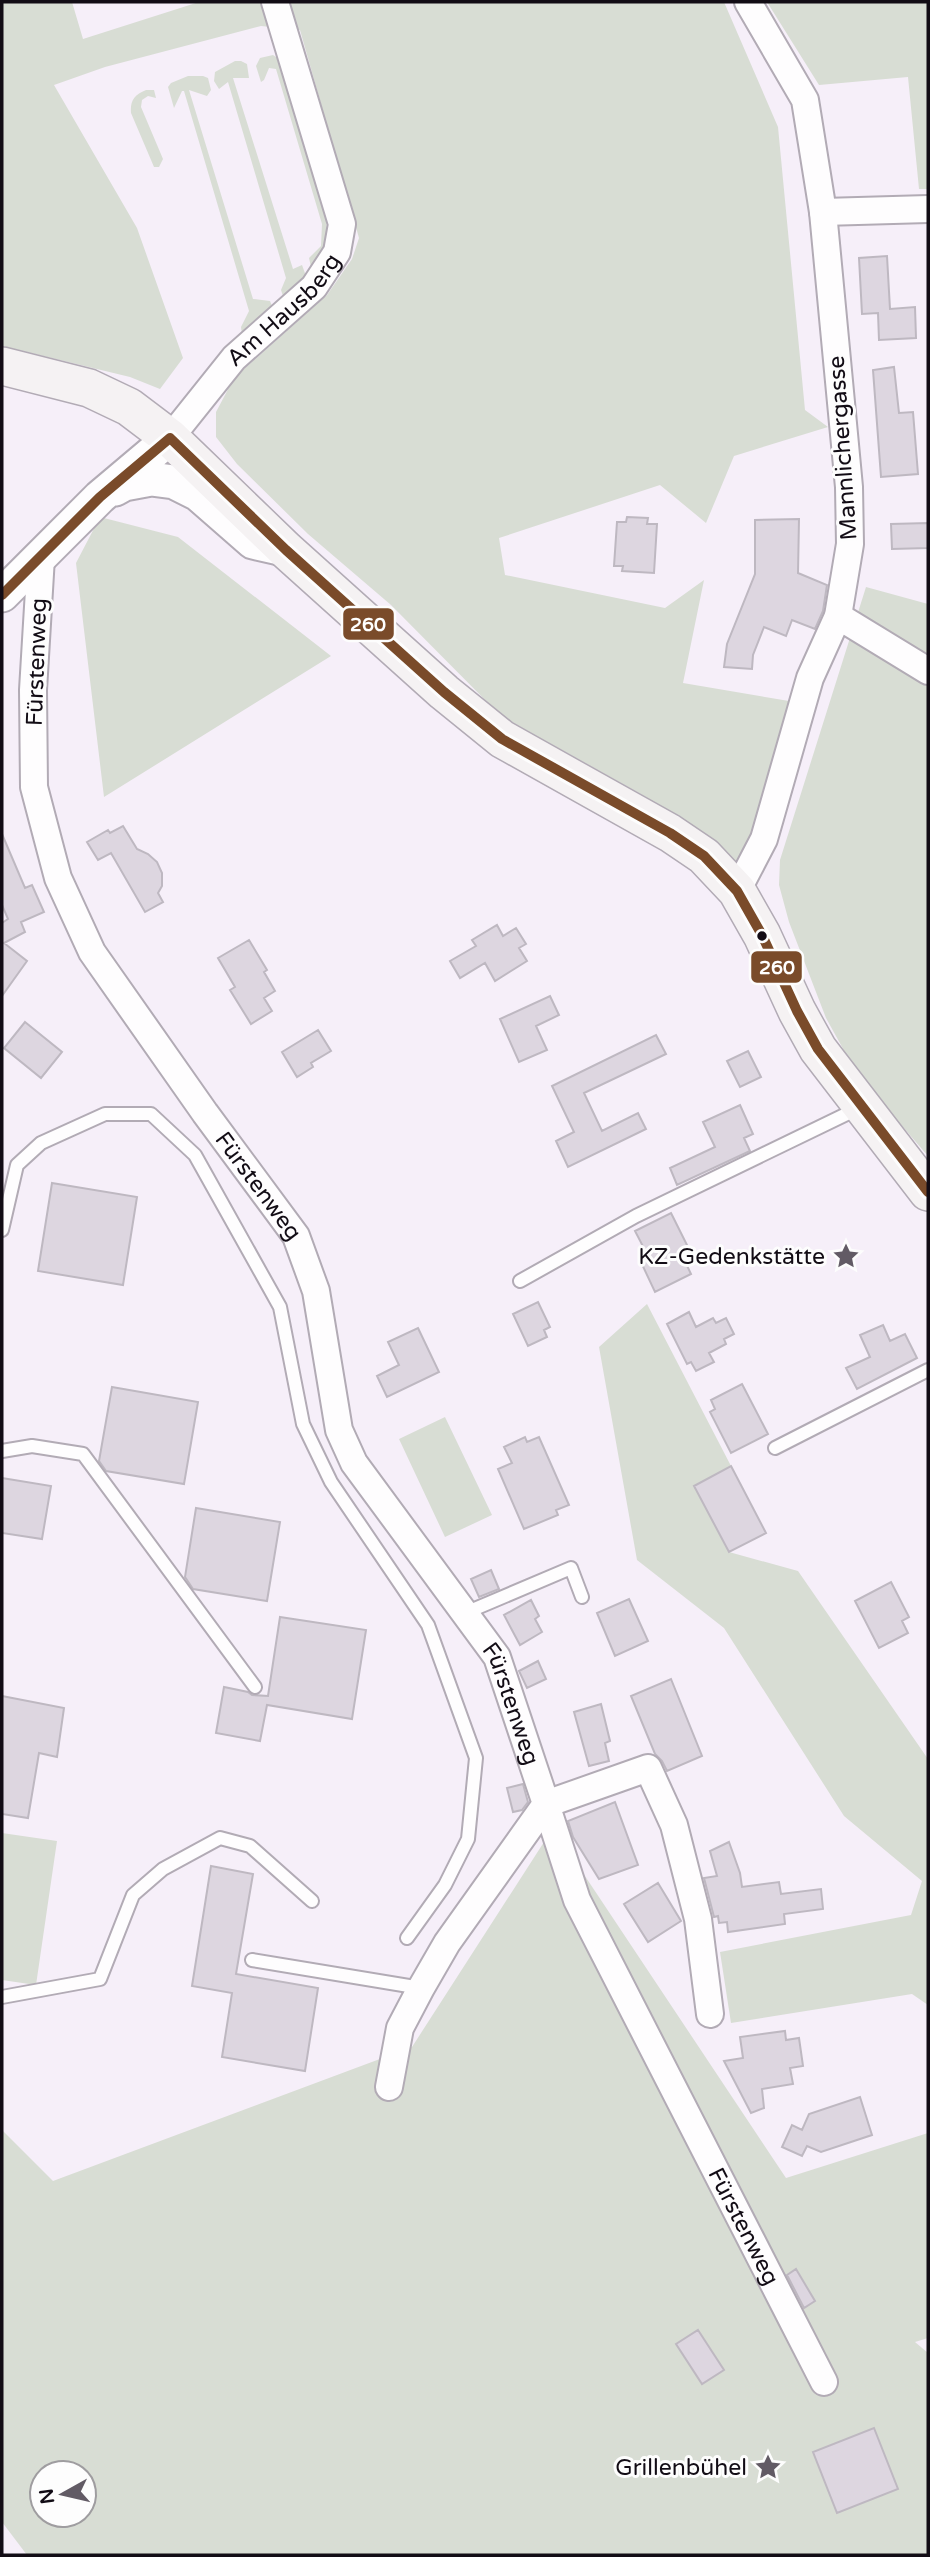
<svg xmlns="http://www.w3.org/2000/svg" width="930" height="2557" viewBox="0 0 930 2557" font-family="'Varela Round',sans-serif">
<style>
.green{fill:#d8ddd4;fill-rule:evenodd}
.building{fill:#ddd6e0;stroke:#beb8c1;stroke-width:2}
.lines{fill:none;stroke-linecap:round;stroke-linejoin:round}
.service-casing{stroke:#b2abb5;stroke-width:16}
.minor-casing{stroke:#b2abb5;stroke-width:30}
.tertiary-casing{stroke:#b2abb5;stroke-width:37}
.secondary-casing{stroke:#b2abb5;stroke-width:40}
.service{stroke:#fefdfe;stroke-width:12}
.minor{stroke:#fefdfe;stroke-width:26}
.tertiary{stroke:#fefdfe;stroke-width:33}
.secondary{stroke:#f5f2f3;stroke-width:37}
.bus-1-casing{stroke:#fdfdfd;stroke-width:16}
.bus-1{stroke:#7a4b2a;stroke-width:10}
.bus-dot{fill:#120c15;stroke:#fdfdfd;stroke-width:2.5}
.labels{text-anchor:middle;stroke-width:6;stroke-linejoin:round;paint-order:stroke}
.street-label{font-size:23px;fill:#120c15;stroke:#fdfdfd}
.poi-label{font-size:23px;fill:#120c15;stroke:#fdfdfd;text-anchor:end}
.line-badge{stroke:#fdfdfd;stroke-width:2.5}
.badge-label{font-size:19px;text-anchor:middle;font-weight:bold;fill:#fff}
</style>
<rect width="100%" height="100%" fill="#f6eff9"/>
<path class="green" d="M 2,2 L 72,2 L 83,39 L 199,2 L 724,2 L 778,127 L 805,410 L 828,427 L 734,456 L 706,523 L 660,485 L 499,538 L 505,575 L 665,608 L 704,580 L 683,683 L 789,701 L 755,834 L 736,864 L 646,797 L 501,716 L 391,605 L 308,534 L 237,464 L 216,437 L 216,412 L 234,378 L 327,295 L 352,259 L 359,238 L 300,30 L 261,26 L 105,67 L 54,85 L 137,228 L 183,358 L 160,389 L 130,377 L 2,346 Z
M 767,2 L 928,2 L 928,189 L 919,189 L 908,77 L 819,85 Z
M 273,55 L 282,61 L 327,214 L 326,242 L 323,253 L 311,267 L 309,258 L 321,246 L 322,224 L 276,69 L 269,68 L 264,80 L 261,82 L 256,66 L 260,58 Z
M 235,61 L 241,61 L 247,64 L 249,78 L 233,78 L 293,269 L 302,265 L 306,276 L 284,299 L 281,290 L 286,278 L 228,82 L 219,89 L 214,81 L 215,72 Z
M 188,76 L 203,76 L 208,78 L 211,90 L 207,96 L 189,90 L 253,299 L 270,301 L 274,311 L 242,335 L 241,327 L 249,311 L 184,91 L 182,91 L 174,108 L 168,87 L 171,83 Z
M 146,90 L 154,90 L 156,98 L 148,96 L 142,100 L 141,107 L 163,159 L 159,167 L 154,167 L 131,113 C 130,101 134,95 146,90 Z
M 100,517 L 178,537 L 331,656 L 104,797 L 76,563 Z
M 866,587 L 928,604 L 928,1156 L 857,1074 L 826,1018 L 789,922 L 779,885 L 780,860 Z
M 647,1304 L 731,1466 L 694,1486 L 729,1552 L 798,1571 L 928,1759 L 928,2005 L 912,1994 L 731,2023 L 720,1952 L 911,1915 L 922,1881 L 844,1816 L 724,1628 L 637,1560 L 599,1347 Z
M 445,1417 L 492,1515 L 445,1537 L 399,1439 Z
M 553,1828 L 786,2178 L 928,2133 L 928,2338 L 915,2342 L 928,2353 L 928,2555 L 27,2555 L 2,2522 L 2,2130 L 53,2181 L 412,2047 ZM 42,2473 L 84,2473 L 84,2515 L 42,2515 Z
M 2,1833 L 57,1841 L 36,1985 L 2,1980 Z"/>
<path class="building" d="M 887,256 L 890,309 L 915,307 L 916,338 L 879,340 L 878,313 L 862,314 L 859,258 Z
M 894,367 L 899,413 L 913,412 L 918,474 L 881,477 L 873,370 Z
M 627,517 L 648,518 L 647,524 L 657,524 L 654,573 L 622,571 L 623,566 L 614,566 L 617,522 L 626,522 Z
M 799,519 L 798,573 L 827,585 L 823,611 L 815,629 L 792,620 L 786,636 L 764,627 L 753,655 L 752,669 L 724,667 L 727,644 L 755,574 L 755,520 Z
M 928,523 L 928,548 L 892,549 L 891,524 Z
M 123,826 L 137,849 L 148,854 L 157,862 L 162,873 L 162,886 L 158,893 L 163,902 L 145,912 L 111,853 L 98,860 L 87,842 L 108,830 L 110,833 Z
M 2,834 L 25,888 L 32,885 L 44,912 L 21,922 L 25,932 L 4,943 L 27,961 L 2,996 L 2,923 L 8,919 L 2,905 Z
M 497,925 L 503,936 L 516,928 L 526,944 L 519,948 L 527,961 L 495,981 L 485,963 L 460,978 L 450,961 L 476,946 L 472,940 Z
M 249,940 L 267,970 L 264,972 L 275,991 L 264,998 L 272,1011 L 251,1024 L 230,990 L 235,987 L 218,958 Z
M 550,996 L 559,1015 L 536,1026 L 547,1050 L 519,1062 L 500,1019 Z
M 25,1022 L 62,1052 L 41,1078 L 4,1048 Z
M 318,1030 L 331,1051 L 311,1063 L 313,1067 L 297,1077 L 282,1052 Z
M 656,1035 L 666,1054 L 584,1093 L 602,1131 L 638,1113 L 646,1129 L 568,1167 L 556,1141 L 574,1132 L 552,1086 Z
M 748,1051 L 761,1077 L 740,1087 L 727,1061 Z
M 740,1105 L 753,1134 L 744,1138 L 750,1151 L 677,1185 L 670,1168 L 715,1147 L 703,1122 Z
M 52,1183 L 137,1197 L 123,1285 L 38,1271 Z
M 671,1213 L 689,1249 L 681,1253 L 691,1274 L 655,1292 L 640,1260 L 648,1256 L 635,1231 Z
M 538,1302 L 550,1327 L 544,1330 L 547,1337 L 528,1346 L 513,1314 Z
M 689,1312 L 696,1327 L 713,1318 L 716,1323 L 726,1318 L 734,1334 L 724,1339 L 726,1344 L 709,1353 L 714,1362 L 696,1371 L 691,1362 L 687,1364 L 667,1324 Z
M 883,1325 L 890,1341 L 905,1334 L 917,1358 L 857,1389 L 846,1368 L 870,1357 L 860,1335 Z
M 418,1328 L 439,1372 L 387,1397 L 377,1376 L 399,1365 L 388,1342 Z
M 742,1384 L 768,1434 L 731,1453 L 710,1412 L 715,1409 L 711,1400 Z
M 112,1387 L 198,1402 L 184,1484 L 106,1471 L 99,1461 Z
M 525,1437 L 527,1442 L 539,1437 L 569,1505 L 556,1510 L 558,1515 L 524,1529 L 498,1469 L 512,1463 L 504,1447 Z
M 731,1466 L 766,1533 L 729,1552 L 694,1486 Z
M 2,1478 L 51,1486 L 42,1539 L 2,1533 Z
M 196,1508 L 280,1522 L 267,1601 L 193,1589 L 185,1577 Z
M 491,1570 L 499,1589 L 479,1597 L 471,1579 Z
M 891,1582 L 909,1617 L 902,1621 L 908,1633 L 879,1648 L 855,1601 Z
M 629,1599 L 648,1641 L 615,1656 L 597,1613 Z
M 531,1600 L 539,1616 L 535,1619 L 542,1632 L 520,1645 L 504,1615 Z
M 280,1617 L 366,1630 L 352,1719 L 267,1705 L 260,1741 L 216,1733 L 224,1687 L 248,1692 L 252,1695 L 268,1696 Z
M 538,1661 L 546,1679 L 527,1688 L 519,1671 Z
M 671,1679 L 702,1756 L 667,1771 L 662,1761 L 655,1754 L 631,1696 Z
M 2,1696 L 64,1708 L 57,1757 L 39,1753 L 28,1818 L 2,1814 Z
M 601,1704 L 610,1741 L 605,1743 L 609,1761 L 589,1766 L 574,1712 Z
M 523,1784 L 528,1802 L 522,1810 L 513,1812 L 507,1788 Z
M 615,1802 L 638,1865 L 599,1879 L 573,1837 L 568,1821 Z
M 729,1842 L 740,1873 L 742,1887 L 779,1882 L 781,1894 L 821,1889 L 823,1909 L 784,1914 L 785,1924 L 728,1932 L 727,1922 L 719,1923 L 718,1916 L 714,1917 L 704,1878 L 717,1876 L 710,1851 Z
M 211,1866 L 253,1874 L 236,1974 L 318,1988 L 305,2071 L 222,2057 L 232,1993 L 192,1986 Z
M 658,1883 L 681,1921 L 648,1942 L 624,1904 Z
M 785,2031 L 786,2040 L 799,2038 L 803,2066 L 790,2068 L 793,2084 L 762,2089 L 764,2108 L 751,2113 L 724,2061 L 743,2058 L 740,2037 Z
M 860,2097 L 872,2135 L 821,2152 L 807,2146 L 802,2156 L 782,2147 L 792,2125 L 802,2130 L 809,2114 Z
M 796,2269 L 815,2301 L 804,2308 L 787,2275 Z
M 698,2330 L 724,2370 L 702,2384 L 676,2344 Z
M 874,2428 L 898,2489 L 837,2513 L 813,2452 Z"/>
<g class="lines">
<g class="service-casing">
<path id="service" d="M 2,1230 L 17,1165 L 41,1143 L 105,1114 L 151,1114 L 195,1155 L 280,1307 L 303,1424 L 331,1482 L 428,1625 L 476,1758 L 468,1839 L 445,1885 L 407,1938
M 520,1281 L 636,1216 L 859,1108
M 775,1448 L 928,1370
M 2,1451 L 32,1446 L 83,1454 L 255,1687
M 465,1613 L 571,1568 L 582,1597
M 252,1960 L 421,1988
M 2,1997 L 100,1979 L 133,1895 L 163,1869 L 220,1838 L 250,1846 L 312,1901"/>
</g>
<g class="minor-casing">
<g id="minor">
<path d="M 823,212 L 928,209"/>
<path id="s1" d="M 170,438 L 234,358 L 314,287 L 337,252 L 342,224 L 275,2"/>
<path id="s2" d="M 41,557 L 33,690 L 34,787 L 58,878 L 92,952 L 205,1113 L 296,1236 L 316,1291 L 339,1430 L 354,1463 L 497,1657 L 546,1804 L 447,1943 L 421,1988 L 400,2028 L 389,2087"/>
<path d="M 838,616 L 928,671"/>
<path d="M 737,891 L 764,839 L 810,678 L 838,616 L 850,544 L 849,487 L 823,212 L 805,100 L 748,2"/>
<path id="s3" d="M 710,2014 L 698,1919 L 674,1825 L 648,1768 L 546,1804 L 577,1900 L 824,2382"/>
</g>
</g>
<g class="tertiary-casing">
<path id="tertiary" d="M 115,489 L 124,484 L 151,479 L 174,482 L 198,494 L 253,542 L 279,548
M 2,595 L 100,497 L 170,438"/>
</g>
<g class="secondary-casing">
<path id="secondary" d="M 2,366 L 89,388 L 129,407 L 170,438 L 286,550 L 444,692 L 502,739 L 670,833 L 704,856 L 737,891 L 762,935 L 797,1011 L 818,1049 L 928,1192"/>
</g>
<use href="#service" class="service"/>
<use href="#minor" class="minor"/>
<use href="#tertiary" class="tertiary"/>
<use href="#secondary" class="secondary"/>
<g class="bus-1-casing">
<path id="bus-1" d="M 170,438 L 286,550 L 444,692 L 502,739 L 670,833 L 704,856 L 737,891 L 762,935 L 797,1011 L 818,1049 L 928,1192
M 2,595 L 100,497 L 170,438"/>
</g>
<use href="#bus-1" class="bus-1"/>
</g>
<defs>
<g id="sight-bare" transform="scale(2.1)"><path d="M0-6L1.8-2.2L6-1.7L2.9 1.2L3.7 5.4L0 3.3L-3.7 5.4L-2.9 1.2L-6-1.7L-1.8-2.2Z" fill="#625b65" stroke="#fdfdfd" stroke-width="2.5" paint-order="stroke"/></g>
</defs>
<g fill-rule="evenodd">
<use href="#sight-bare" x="846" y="1256"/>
<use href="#sight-bare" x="768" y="2467"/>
</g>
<circle class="bus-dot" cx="762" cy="936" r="6"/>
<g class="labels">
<g class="street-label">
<text dy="8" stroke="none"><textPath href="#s1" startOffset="172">Am Hausberg</textPath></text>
<text transform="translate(842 448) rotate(-94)" y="8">Mannlichergasse</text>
<text transform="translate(36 662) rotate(-88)" y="8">Fürstenweg</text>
<text dy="8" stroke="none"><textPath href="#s2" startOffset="693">Fürstenweg</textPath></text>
<text dy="8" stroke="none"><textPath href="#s2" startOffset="1281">Fürstenweg</textPath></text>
<text dy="8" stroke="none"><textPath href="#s3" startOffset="831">Fürstenweg</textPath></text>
</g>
<g class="poi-label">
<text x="825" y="1264">KZ-Gedenkstätte</text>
<text x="747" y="2475">Grillenbühel</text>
</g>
</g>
<g class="line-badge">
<rect x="342" y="607" width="53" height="34" rx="7" fill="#7a4b2a"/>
<rect x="750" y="950" width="53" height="34" rx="7" fill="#7a4b2a"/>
</g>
<g class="badge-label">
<text x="368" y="631">260</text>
<text x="777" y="974">260</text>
</g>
<rect width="930" height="2557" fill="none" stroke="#120c15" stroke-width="7"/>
<g transform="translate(63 2494) rotate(262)"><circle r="33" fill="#fdfdfd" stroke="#9f9da0" stroke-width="2"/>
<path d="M0-5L12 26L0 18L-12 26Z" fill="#625b65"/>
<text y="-10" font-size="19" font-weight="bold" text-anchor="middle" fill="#120c15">N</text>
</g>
</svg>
